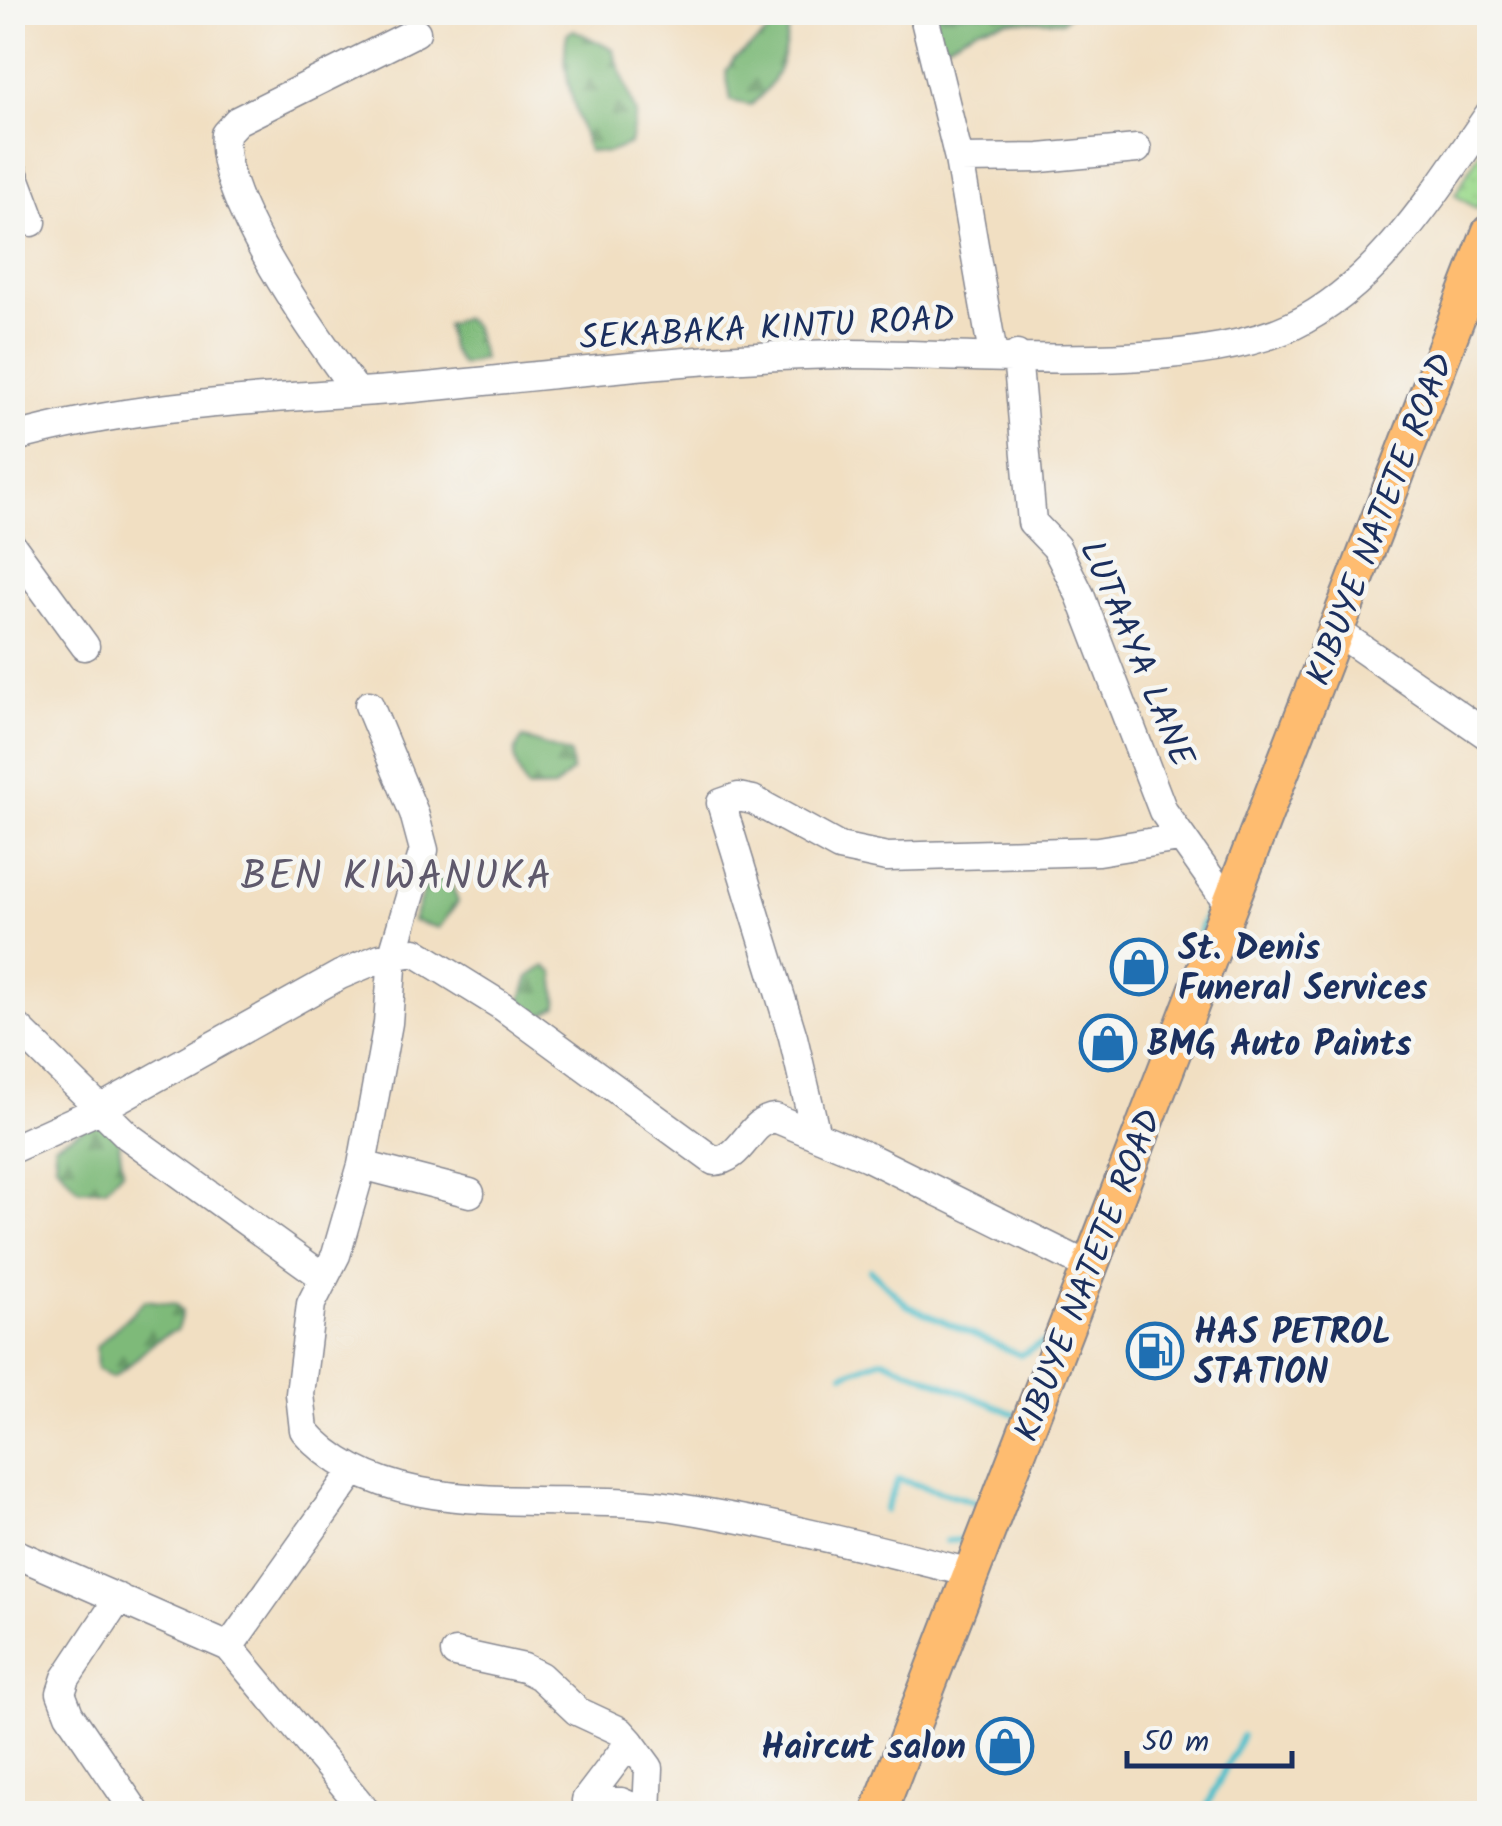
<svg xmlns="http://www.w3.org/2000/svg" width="1502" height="1826" viewBox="0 0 1502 1826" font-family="Kalam,sans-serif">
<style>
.grass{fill:url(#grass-dots);stroke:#5c8476;stroke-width:2.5}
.forest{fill:url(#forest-firs);stroke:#4c746c;stroke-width:2.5}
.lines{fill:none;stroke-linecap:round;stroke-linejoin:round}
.stream{stroke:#52bfca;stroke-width:6}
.minor-casing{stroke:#868790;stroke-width:31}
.major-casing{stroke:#868790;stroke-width:39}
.minor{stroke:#fff;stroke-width:28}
.major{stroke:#febc70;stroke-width:35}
.labels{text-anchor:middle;stroke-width:9;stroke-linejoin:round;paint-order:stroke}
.street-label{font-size:35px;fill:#1b2f5e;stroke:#f6f6f2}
.poi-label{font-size:35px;font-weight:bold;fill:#1b2f5e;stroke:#f6f6f2;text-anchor:start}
.quarter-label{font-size:40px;letter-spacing:2.5px;fill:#5f596c;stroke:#f6f6f2}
</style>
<defs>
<pattern id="grass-dots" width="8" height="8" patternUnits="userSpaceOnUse" patternTransform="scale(2.5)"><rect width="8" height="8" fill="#9dda8e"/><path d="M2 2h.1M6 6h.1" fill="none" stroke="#87bb7d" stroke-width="1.8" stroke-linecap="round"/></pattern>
<pattern id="forest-firs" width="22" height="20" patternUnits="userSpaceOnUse" patternTransform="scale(2.5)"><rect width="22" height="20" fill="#7eba79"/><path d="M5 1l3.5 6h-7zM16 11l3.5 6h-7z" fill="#669866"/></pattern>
</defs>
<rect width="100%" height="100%" fill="#f6f6f2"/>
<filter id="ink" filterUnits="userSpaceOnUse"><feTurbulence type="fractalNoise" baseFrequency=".01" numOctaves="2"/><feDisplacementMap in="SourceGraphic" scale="20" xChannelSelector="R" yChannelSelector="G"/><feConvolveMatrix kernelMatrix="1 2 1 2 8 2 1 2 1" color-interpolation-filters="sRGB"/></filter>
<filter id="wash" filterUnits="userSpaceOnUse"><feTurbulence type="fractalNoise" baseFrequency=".0048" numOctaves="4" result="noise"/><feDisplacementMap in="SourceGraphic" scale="40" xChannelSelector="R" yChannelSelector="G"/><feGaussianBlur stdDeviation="2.25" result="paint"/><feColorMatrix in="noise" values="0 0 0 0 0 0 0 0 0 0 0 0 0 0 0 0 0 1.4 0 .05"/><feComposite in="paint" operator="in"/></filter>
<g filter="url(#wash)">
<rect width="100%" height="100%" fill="#f1dfc2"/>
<path class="grass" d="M 1489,136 L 1489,177 L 1477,209 L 1455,195 Z"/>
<path class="forest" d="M 934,13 L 1072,13 L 1062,21 L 1010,20 L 979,27 L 945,45 L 936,35 Z
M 780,24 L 788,29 C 784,62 777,83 751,105 L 731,101 L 726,72 L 734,59 Z
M 574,30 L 613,50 L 636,114 L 630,144 L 607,153 L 588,151 C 578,115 559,70 567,34 Z
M 463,318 L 473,325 L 483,359 L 461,365 L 450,347 L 446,325 Z
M 523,738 L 570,754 L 572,771 L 554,788 L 527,789 C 518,770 507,756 523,738 Z
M 429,876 L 451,883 L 458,902 L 439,928 L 413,921 Z
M 545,966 L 554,973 L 558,1006 L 540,1016 L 521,1001 L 529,977 Z
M 102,1119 L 118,1138 L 123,1170 L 106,1188 L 79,1190 L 56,1164 L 54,1145 Z
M 145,1300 L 176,1304 L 182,1312 L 177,1330 C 147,1341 139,1361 112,1378 L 97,1369 L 96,1347 Z"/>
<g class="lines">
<path class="stream" d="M 1191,958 L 1208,907
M 870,1270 L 908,1306 L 1020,1355 L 1045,1342
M 844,1374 L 883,1359 L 1017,1415
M 885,1511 L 898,1479 L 982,1504
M 946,1541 L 961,1540 L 974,1524
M 1203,1814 L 1242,1736"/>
</g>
</g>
<g filter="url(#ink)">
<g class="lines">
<g class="minor-casing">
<path id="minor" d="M 923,12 L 959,159 L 993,355
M 959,159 L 1040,158 L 1137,149
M 12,169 L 32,222
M 1017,355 L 1032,522 L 1056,547 L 1080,595 L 1163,811 L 1230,906
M 357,392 C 318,339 217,200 225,134 L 237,121 L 416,32
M 12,438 C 142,401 281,399 414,388 C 556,375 700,356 842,354 C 963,353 1186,376 1292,326 C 1379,285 1437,189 1490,113
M 12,546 L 85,646
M 1335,630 L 1490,737
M 369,705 L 414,813 L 424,850 L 393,954 L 388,1023 L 362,1165 L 336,1255 L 311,1304 L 300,1394 L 304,1430 C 387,1529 560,1489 673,1507 C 774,1523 872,1548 971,1573
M 12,1022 L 128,1136 L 322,1276
M 816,1135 L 793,1037 L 721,803 L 738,797 L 753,800 L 839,847 L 887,857 L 1098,851 L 1179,838
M 12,1149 L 98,1110 L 340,975 L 380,958 L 415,952 L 502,1006 L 714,1161 C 743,1160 748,1121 775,1118 L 868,1157 L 1090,1267
M 362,1165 L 470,1193
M 12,1552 L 229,1647 L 368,1814
M 119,1598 L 66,1678 L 61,1693 L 69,1714 L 137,1814
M 229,1647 L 353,1472
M 455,1653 L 524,1668 L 540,1676 L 577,1711 L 620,1731 L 630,1742
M 647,1812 L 649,1768 L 630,1742 L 586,1800 L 621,1802 L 649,1814"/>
</g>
<g class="major-casing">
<path id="major" d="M 878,1814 L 1490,232"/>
</g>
<use href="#minor" class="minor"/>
<use href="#major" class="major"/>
</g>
</g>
<defs>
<g id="shop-ring" transform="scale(2.875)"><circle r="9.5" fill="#f6f6f2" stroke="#1f6fb2" stroke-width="1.5"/><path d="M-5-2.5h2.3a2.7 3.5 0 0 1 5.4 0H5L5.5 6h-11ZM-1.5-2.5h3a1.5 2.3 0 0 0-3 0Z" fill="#1f6fb2"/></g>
<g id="fuel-ring" transform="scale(2.875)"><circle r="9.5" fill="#f6f6f2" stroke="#1f6fb2" stroke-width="1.5"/><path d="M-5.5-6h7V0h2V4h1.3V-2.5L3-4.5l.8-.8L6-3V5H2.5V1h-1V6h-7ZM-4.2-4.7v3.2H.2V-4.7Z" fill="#1f6fb2"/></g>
</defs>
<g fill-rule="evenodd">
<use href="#shop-ring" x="1139" y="967"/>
<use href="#shop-ring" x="1108" y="1043"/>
<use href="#fuel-ring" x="1155" y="1351"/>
<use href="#shop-ring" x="1005" y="1746"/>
</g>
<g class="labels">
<g class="street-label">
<text transform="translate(767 327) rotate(-3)" y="12">SEKABAKA KINTU ROAD</text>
<text transform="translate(1379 519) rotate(-69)" y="12">KIBUYE NATETE ROAD</text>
<text transform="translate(1138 653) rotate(67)" y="12">LUTAAYA LANE</text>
<text transform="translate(1087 1275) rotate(-69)" y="12">KIBUYE NATETE ROAD</text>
</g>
<g class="poi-label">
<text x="1178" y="959">St. Denis<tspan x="1178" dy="40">Funeral Services</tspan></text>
<text x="1147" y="1055">BMG Auto Paints</text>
<text x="1194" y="1343">HAS PETROL<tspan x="1194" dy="40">STATION</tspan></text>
<text x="966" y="1758" text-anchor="end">Haircut salon</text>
</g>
<g class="quarter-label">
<text x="397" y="889">BEN KIWANUKA</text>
</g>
</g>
<rect width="1502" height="1826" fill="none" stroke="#f6f6f2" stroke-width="50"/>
<path d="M1127 1751v15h165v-15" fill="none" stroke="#1b2f5e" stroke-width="5"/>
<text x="1142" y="1751" font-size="30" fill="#1b2f5e" stroke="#f6f6f2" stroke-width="8" paint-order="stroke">50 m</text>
</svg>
